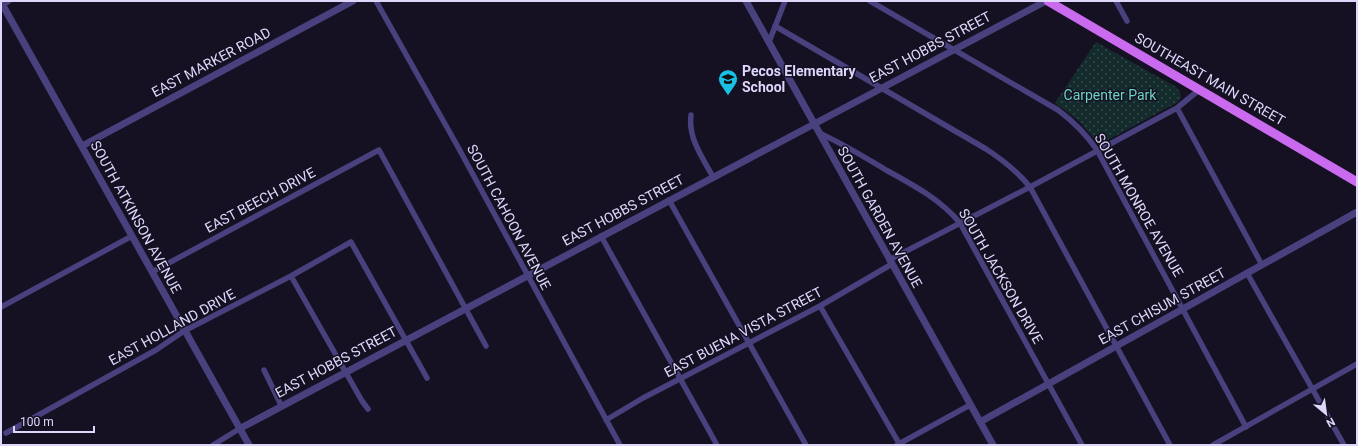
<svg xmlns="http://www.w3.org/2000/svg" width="1358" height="446" viewBox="0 0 1358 446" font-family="Roboto,sans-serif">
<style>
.grass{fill:url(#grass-dots)}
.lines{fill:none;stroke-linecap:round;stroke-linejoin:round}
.minor{stroke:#48417d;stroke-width:5.5}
.tertiary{stroke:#48417d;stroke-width:7}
.primary{stroke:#c96aef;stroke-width:9}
.labels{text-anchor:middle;stroke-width:3;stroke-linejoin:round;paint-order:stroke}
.street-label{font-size:14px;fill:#ded7fb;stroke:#151123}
.poi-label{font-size:14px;font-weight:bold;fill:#ded7fb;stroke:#151123;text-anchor:start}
.park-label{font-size:14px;fill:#6ad3c2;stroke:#151123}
</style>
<defs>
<pattern id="grass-dots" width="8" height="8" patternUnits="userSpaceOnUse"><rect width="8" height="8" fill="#142b2c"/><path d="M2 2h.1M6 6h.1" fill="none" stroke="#36494c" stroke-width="1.8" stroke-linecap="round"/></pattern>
</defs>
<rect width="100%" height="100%" fill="#151123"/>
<path class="grass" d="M 1096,42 L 1176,87 L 1180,92 L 1181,98 L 1178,102 L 1106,141 L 1097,142 L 1078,120 L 1055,103 Z"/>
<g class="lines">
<path class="minor" d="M 376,1 L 458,147 L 620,445
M 870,1 L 1058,110 C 1074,122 1086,134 1097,150 L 1246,427
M 1116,1 L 1127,21
M 3,5 L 9,1
M 775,26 L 986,149 C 1003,160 1017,171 1030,187 L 1170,445
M 769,42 L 785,1
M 1177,108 L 1262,265
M 691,115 C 688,138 702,157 713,177
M 819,133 C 842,143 864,157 886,170 C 913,185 940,199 960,223 L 1082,445
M 669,200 L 806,445
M 601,236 L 717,445
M 889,260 L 1030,187 L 1177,108 L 1199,90
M 152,272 L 379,150 L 486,346
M 1247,273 L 1344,445
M 291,276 L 362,401 L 368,409
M 820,306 L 900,445
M 1,307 L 132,236
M 264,370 L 281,405
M 606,420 L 643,398 L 820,306 L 892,264
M 6,433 L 156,350 L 184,331 L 291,276 L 351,242 L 427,378
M 213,445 L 239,429
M 897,445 L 970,405
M 1213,445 L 1357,364"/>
<path class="tertiary" d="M 746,1 L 993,445
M 1,2 L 249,445
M 82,146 L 353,1
M 980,422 L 1357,212
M 239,429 L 1046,1"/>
<path class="primary" d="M 1048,1 L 1357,182"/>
</g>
<defs>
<g id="school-pin" transform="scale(1)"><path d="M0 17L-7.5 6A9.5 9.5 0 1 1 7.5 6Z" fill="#19bfe5" stroke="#151123"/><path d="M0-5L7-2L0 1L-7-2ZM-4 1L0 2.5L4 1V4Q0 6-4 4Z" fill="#111"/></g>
</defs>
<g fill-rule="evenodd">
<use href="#school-pin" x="728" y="79"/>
</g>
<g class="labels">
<g class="street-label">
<text transform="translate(930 47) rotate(-28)" y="5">EAST HOBBS STREET</text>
<text transform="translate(211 62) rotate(-28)" y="5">EAST MARKER ROAD</text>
<text transform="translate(1210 79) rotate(30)" y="5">SOUTHEAST MAIN STREET</text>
<text transform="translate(260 200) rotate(-28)" y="5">EAST BEECH DRIVE</text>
<text transform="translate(1139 205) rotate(60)" y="5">SOUTH MONROE AVENUE</text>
<text transform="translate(623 210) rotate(-28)" y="5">EAST HOBBS STREET</text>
<text transform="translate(136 217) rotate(61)" y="5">SOUTH ATKINSON AVENUE</text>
<text transform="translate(509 217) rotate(62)" y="5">SOUTH CAHOON AVENUE</text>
<text transform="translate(880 217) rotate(61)" y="5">SOUTH GARDEN AVENUE</text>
<text transform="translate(1001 276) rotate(60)" y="5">SOUTH JACKSON DRIVE</text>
<text transform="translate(1162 306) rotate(-29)" y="5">EAST CHISUM STREET</text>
<text transform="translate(172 327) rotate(-29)" y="5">EAST HOLLAND DRIVE</text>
<text transform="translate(743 332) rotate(-28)" y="5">EAST BUENA VISTA STREET</text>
<text transform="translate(336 362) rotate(-28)" y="5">EAST HOBBS STREET</text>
</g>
<g class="poi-label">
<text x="742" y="76">Pecos Elementary<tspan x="742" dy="16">School</tspan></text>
</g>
<g class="park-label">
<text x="1110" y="100">Carpenter Park</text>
</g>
</g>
<rect width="1358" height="446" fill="none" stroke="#ded7fb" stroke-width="4"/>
<g transform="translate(1326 414) rotate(151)" stroke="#151123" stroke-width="3" paint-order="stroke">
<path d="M0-3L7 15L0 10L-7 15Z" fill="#ded7fb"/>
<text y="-6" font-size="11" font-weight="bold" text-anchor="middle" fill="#ded7fb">N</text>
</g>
<path d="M14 426v6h80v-6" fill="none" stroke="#ded7fb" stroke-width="2"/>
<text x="20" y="426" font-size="12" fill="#ded7fb" stroke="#151123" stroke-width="3" paint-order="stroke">100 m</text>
</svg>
